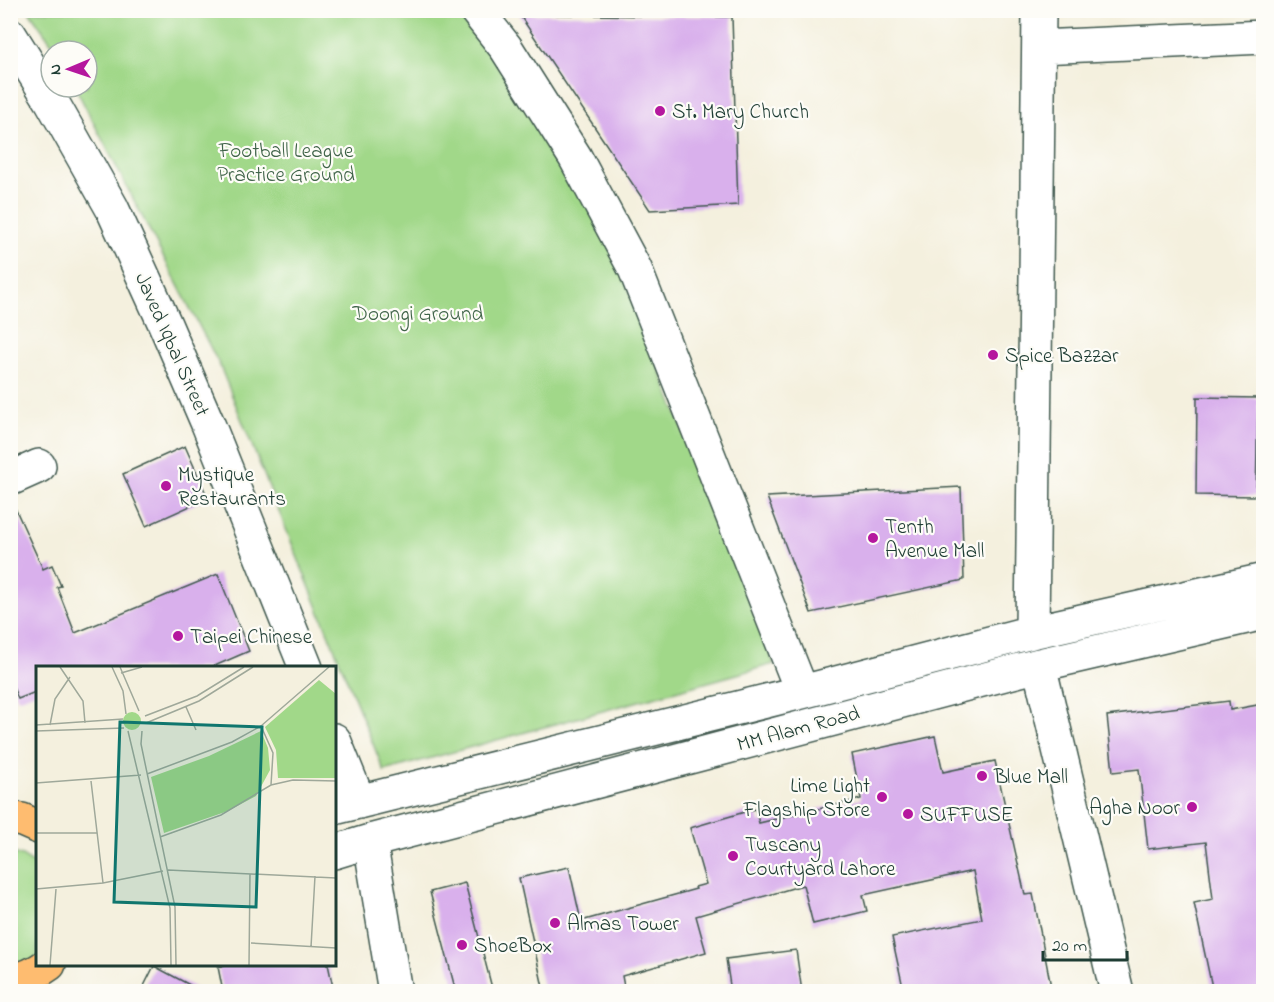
<svg xmlns="http://www.w3.org/2000/svg" width="1274" height="1002" viewBox="0 0 1274 1002" font-family="'Indie Flower',sans-serif">
<style>
.green{fill:#a1d889;stroke:#608a5e;stroke-width:1.5}
.building{fill:#d9b0ec}
.lines{fill:none;stroke-linecap:round;stroke-linejoin:round}
.minor-casing{stroke:#3f584e;stroke-width:36}
.major-casing{stroke:#3f584e;stroke-width:36}
.minor{stroke:#fff;stroke-width:33}
.major{stroke:#febc70;stroke-width:33}
.poi-dot{fill:#b5179e;stroke:#fdfcf7;stroke-width:2}
.labels{text-anchor:middle;stroke-width:4.5;stroke-linejoin:round;paint-order:stroke}
.poi-label{font-size:21px;fill:#1f3d34;stroke:#fdfcf7;text-anchor:start}
.park-label{font-size:21px;fill:#406449;stroke:#fdfcf7}
.street-label{font-size:21px;fill:#1f3d34;stroke:#fdfcf7}
.inset-road{fill:none;stroke:#9fa89a;stroke-width:1.5}
.view{fill:#0f766e;fill-opacity:0.15;stroke:#0f766e;stroke-width:3}
.inset-edge{fill:none;stroke:#1f3d34;stroke-width:3}
</style>
<rect width="100%" height="100%" fill="#fdfcf7"/>
<filter id="ink" filterUnits="userSpaceOnUse"><feTurbulence type="fractalNoise" baseFrequency=".0167" numOctaves="2"/><feDisplacementMap in="SourceGraphic" scale="12" xChannelSelector="R" yChannelSelector="G"/><feConvolveMatrix kernelMatrix="1 2 1 2 8 2 1 2 1" color-interpolation-filters="sRGB"/></filter>
<filter id="wash" filterUnits="userSpaceOnUse"><feTurbulence type="fractalNoise" baseFrequency=".008" numOctaves="4" result="noise"/><feDisplacementMap in="SourceGraphic" scale="24" xChannelSelector="R" yChannelSelector="G"/><feGaussianBlur stdDeviation="1.35" result="paint"/><feColorMatrix in="noise" values="0 0 0 0 0 0 0 0 0 0 0 0 0 0 0 0 0 1.4 0 .05"/><feComposite in="paint" operator="in"/></filter>
<g filter="url(#wash)">
<rect width="100%" height="100%" fill="#f4f0de"/>
<path class="green" d="M 466,10 L 602,221 L 774,664 L 384,771 L 220,366 L 75,87 L 87,87 L 87,51 L 57,51 L 29,11 Z
M 10,852 L 22,856 L 37,866 L 38,964 L 10,981 Z"/>
<g id="blocks">
<path class="building" d="M 519,14 L 732,17 L 738,205 L 650,210 Z
M 1197,397 L 1258,398 L 1256,496 L 1196,495 Z
M 185,446 L 208,498 L 146,526 L 123,474 Z
M 961,487 L 964,580 L 811,613 L 767,497 Z
M 10,497 L 43,569 L 52,565 L 61,586 L 57,587 L 75,633 L 218,574 L 249,651 L 210,668 L 38,668 L 38,691 L 18,699 L 10,680 Z
M 1229,701 L 1230,710 L 1263,704 L 1263,992 L 1213,992 L 1194,903 L 1213,899 L 1206,842 L 1148,849 L 1139,769 L 1113,772 L 1107,716 Z
M 935,736 L 943,772 L 995,761 L 1025,895 L 1033,894 L 1052,992 L 904,992 L 892,937 L 982,919 L 973,871 L 863,895 L 867,911 L 813,924 L 803,885 L 696,916 L 706,952 L 622,976 L 625,992 L 544,992 L 519,878 L 569,867 L 581,921 L 696,889 L 695,887 L 706,884 L 690,828 L 755,809 L 759,823 L 861,799 L 852,754 Z
M 465,883 L 493,992 L 456,992 L 430,892 Z
M 796,950 L 802,992 L 731,992 L 726,959 Z
M 231,964 L 328,964 L 334,992 L 223,992 L 218,967 Z
M 154,966 L 203,992 L 141,992 Z"/>
</g>
</g>
<g filter="url(#ink)">
<use href="#blocks" fill-opacity="0" stroke="#3f584e" stroke-width="1.5"/>
<g class="lines">
<g class="minor-casing">
<path id="minor" d="M 476,10 L 506,48 L 575,157 L 635,269 L 802,692
M 10,35 L 52,102 L 112,208 L 164,322 L 208,424 L 306,668
M 1039,47 L 1264,37
M 10,479 L 39,466
M 1032,632 L 1039,10
M 1039,665 L 1117,992
M 334,740 L 359,802
M 334,808 L 802,692 L 1032,632 L 1264,580
M 370,841 L 395,992
M 334,852 L 370,841 L 1039,665 L 1264,613"/>
</g>
<g class="major-casing">
<path id="major" d="M 10,818 L 22,820 L 38,827
M 10,981 C 25,979 37,973 49,964"/>
</g>
<use href="#minor" class="minor"/>
<use href="#major" class="major"/>
</g>
</g>
<g class="poi-dot">
<circle cx="660" cy="111" r="6"/>
<circle cx="993" cy="355" r="6"/>
<circle cx="166" cy="486" r="6"/>
<circle cx="873" cy="538" r="6"/>
<circle cx="178" cy="636" r="6"/>
<circle cx="982" cy="776" r="6"/>
<circle cx="882" cy="797" r="6"/>
<circle cx="1192" cy="807" r="6"/>
<circle cx="908" cy="814" r="6"/>
<circle cx="733" cy="856" r="6"/>
<circle cx="555" cy="923" r="6"/>
<circle cx="462" cy="945" r="6"/>
</g>
<g class="labels">
<g class="poi-label">
<text x="672" y="118">St. Mary Church</text>
<text x="1005" y="362">Spice Bazzar</text>
<text x="178" y="481">Mystique<tspan x="178" dy="24">Restaurants</tspan></text>
<text x="885" y="533">Tenth<tspan x="885" dy="24">Avenue Mall</tspan></text>
<text x="190" y="643">Taipei Chinese</text>
<text x="994" y="783">Blue Mall</text>
<text x="870" y="792" text-anchor="end">Lime Light<tspan x="870" dy="24">Flagship Store</tspan></text>
<text x="1180" y="814" text-anchor="end">Agha Noor</text>
<text x="920" y="821">SUFFUSE</text>
<text x="745" y="851">Tuscany<tspan x="745" dy="24">Courtyard Lahore</tspan></text>
<text x="567" y="930">Almas Tower</text>
<text x="474" y="952">ShoeBox</text>
</g>
<g class="park-label">
<text x="286" y="157">Football League<tspan x="286" dy="24">Practice Ground</tspan></text>
<text x="418" y="320">Doongi Ground</text>
</g>
<g class="street-label">
<text transform="translate(173 344) rotate(66)" y="7">Javed Iqbal Street</text>
<text transform="translate(798 728) rotate(-15)" y="7">MM Alam Road</text>
</g>
</g>
<g transform="translate(36 666)">
<rect width="300" height="300" fill="#f4f0de"/>
<path d="M 283,14 L 300,28 L 300,112 L 242,112 L 240,84 L 229,61 ZM87 55a9 9 0 1 1 18 0a9 9 0 1 1-18 0ZM 225,65 L 232,82 L 234,104 L 220,130 L 192,145 L 128,167 L 115,111 L 173,90 Z" fill="#a1d889"/>
<path class="inset-road" d="M 24,1 L 47,35 L 49,57M 76,1 L 87,25 L 90,48M 84,1 L 103,45M 85,7 L 106,1M 150,41 L 160,64M 109,50 L 161,30 L 208,1M 110,57 L 163,35 L 217,1M 0,59 L 87,53M 14,59 L 19,33 L 34,11M 225,60 L 237,87 L 235,119M 0,65 L 88,62M 92,65 L 134,242 L 135,299M 106,65 L 105,78 L 139,241 L 140,299M 111,108 L 196,76 L 225,60 L 293,1M 55,115 L 67,217M 0,117 L 105,109M 0,167 L 61,167M 124,171 L 185,149 L 235,119 L 257,114 L 300,115M 132,204 L 300,212M 0,223 L 67,217 L 127,205M 215,277 L 300,282M 275,281 L 279,210M 14,299 L 20,223M 213,299 L 214,208"/>
<path class="view" d="M 84,56 L 226,61 L 220,241 L 78,236 Z"/>
<rect width="300" height="300" class="inset-edge"/>
</g>
<rect width="1274" height="1002" fill="none" stroke="#fdfcf7" stroke-width="36"/>
<g transform="translate(69 69) rotate(268)"><circle r="28" fill="#fdfcf7" stroke="#a4b0a9" stroke-width="1.5"/>
<path d="M0-4.5L10 22L0 15L-10 22Z" fill="#b5179e"/>
<text y="-9" font-size="16" font-weight="bold" text-anchor="middle" fill="#1f3d34">N</text>
</g>
<path d="M1043 951v9h84v-9" fill="none" stroke="#1f3d34" stroke-width="3"/>
<text x="1052" y="951" font-size="18" fill="#1f3d34" stroke="#fdfcf7" stroke-width="4.5" paint-order="stroke">20 m</text>
</svg>
